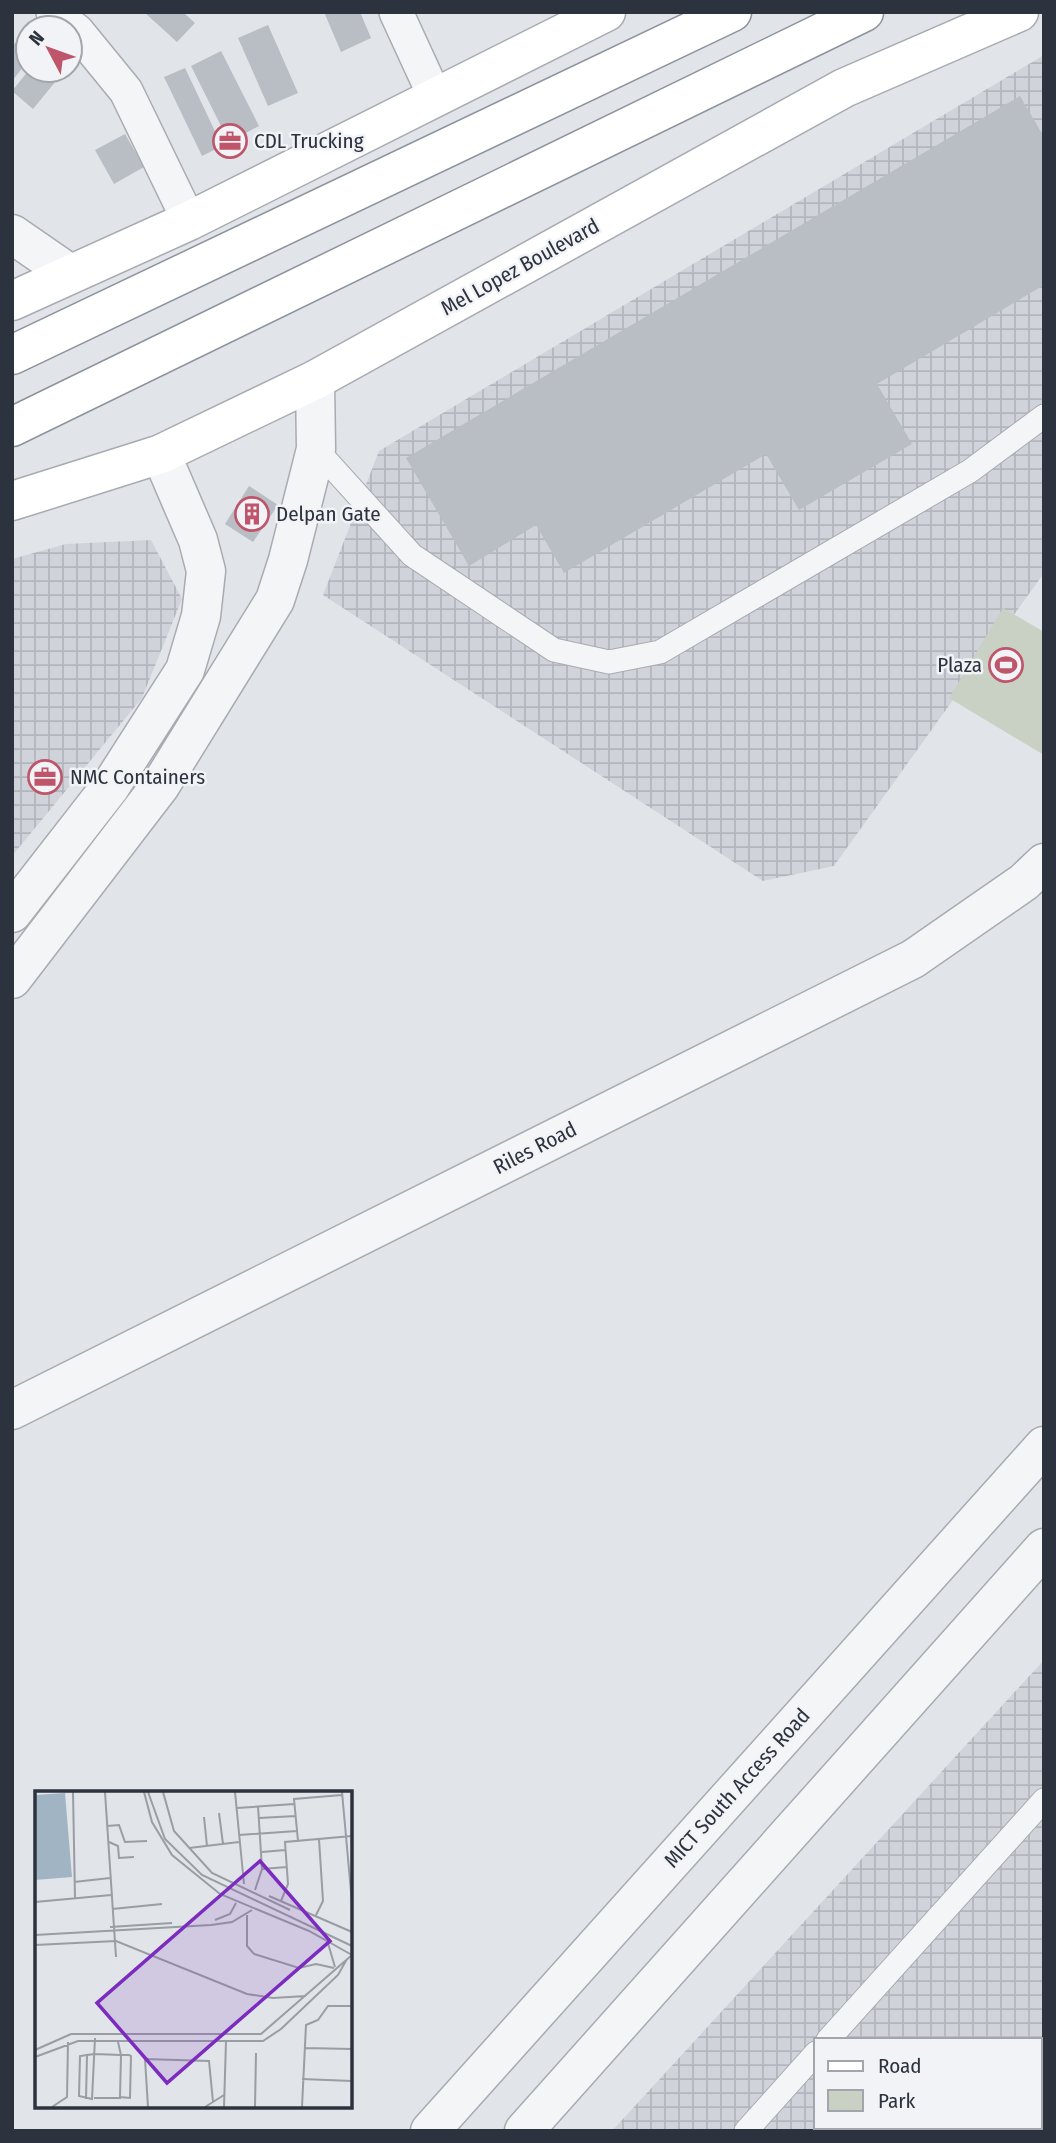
<svg xmlns="http://www.w3.org/2000/svg" width="1056" height="2143" viewBox="0 0 1056 2143" font-family="'Fira Sans Condensed',sans-serif">
<style>
.industrial{fill:url(#industrial-grid);fill-rule:evenodd}
.green{fill:#c8d1c4}
.building{fill:#b9bec4}
.lines{fill:none;stroke-linecap:round;stroke-linejoin:round}
.service-casing{stroke:#a7abb2;stroke-width:25}
.pedestrian-casing{stroke:#a7abb2;stroke-width:36}
.minor-casing{stroke:#a7abb2;stroke-width:41}
.secondary-casing{stroke:#a7abb2;stroke-width:41}
.trunk-casing{stroke:#8b939d;stroke-width:41}
.service{stroke:#f4f5f7;stroke-width:23}
.pedestrian{stroke:#f4f5f7;stroke-width:33}
.minor{stroke:#f4f5f7;stroke-width:38}
.secondary{stroke:#fff;stroke-width:38}
.trunk{stroke:#fff;stroke-width:38}
.labels{text-anchor:middle;stroke-width:5;stroke-linejoin:round;paint-order:stroke}
.poi-label{font-size:21px;fill:#2c333e;stroke:#f1f3f6;text-anchor:start}
.street-label{font-size:21px;fill:#2c333e;stroke:#f1f3f6}
.inset-road{fill:none;stroke:#999da4;stroke-width:2}
.view{fill:#7b2cbf;fill-opacity:0.15;stroke:#7b2cbf;stroke-width:3.5}
.inset-edge{fill:none;stroke:#2c333e;stroke-width:3.5}
</style>
<defs>
<pattern id="industrial-grid" width="8" height="8" patternUnits="userSpaceOnUse" patternTransform="scale(1.75)"><rect width="8" height="8" fill="#d0d4da"/><path d="M0 4h8M4 0v8" fill="none" stroke="#b3b6bc"/></pattern>
</defs>
<rect width="100%" height="100%" fill="#e1e4e8"/>
<path class="industrial" d="M 1044,55 L 1044,573 L 834,866 L 763,881 L 323,595 L 379,451 Z
M 151,540 L 182,599 L 142,698 L 12,856 L 12,559 L 66,544 Z
M 1044,1660 L 1044,2131 L 612,2131 ZM 816,2040 L 1040,2040 L 1040,2127 L 816,2127 Z"/>
<path class="green" d="M 1003,608 L 1044,632 L 1044,755 L 949,698 Z"/>
<path class="building" d="M 144,12 L 183,12 L 195,23 L 177,42 Z
M 324,12 L 360,12 L 371,38 L 341,52 Z
M 268,25 L 298,93 L 268,106 L 238,38 Z
M 22,34 L 28,38 L 28,61 L 12,81 L 12,47 Z
M 221,51 L 259,126 L 229,142 L 191,66 Z
M 185,68 L 222,146 L 202,156 L 164,77 Z
M 29,70 L 65,70 L 33,109 L 12,91 Z
M 1020,96 L 1044,137 L 1044,285 L 877,384 L 912,444 L 799,510 L 766,454 L 564,573 L 536,525 L 469,566 L 406,458 Z
M 125,134 L 144,167 L 114,184 L 95,150 Z
M 249,486 L 278,505 L 253,542 L 225,524 Z"/>
<g class="lines">
<g class="service-casing">
<path id="service" d="M 316,449 L 412,555 L 554,650 L 609,662 L 660,652 L 970,471 L 1044,416
M 828,2040 L 1044,1800
M 746,2131 L 816,2053"/>
</g>
<g class="pedestrian-casing">
<path id="pedestrian" d="M 53,12 L 77,31 L 126,91 L 189,221
M 396,12 L 436,99"/>
</g>
<g class="minor-casing">
<path id="minor" d="M 12,234 L 70,274
M 12,913 L 110,787 L 185,670 L 201,616 L 206,571 L 198,540 L 161,454
M 12,979 L 160,786 L 275,600 L 288,560 L 316,449 L 315,380
M 12,1410 L 913,959 L 1024,882 L 1044,863
M 430,2131 L 1044,1446
M 524,2131 L 1044,1548"/>
</g>
<g class="secondary-casing">
<path id="secondary" d="M 12,301 L 189,221 L 606,12
M 12,501 L 161,454 L 315,380 L 844,88 L 1019,12"/>
</g>
<g class="trunk-casing">
<path id="trunk" d="M 12,355 L 732,12
M 12,427 L 864,12"/>
</g>
<use href="#service" class="service"/>
<use href="#pedestrian" class="pedestrian"/>
<use href="#minor" class="minor"/>
<use href="#secondary" class="secondary"/>
<use href="#trunk" class="trunk"/>
</g>
<defs>
<g id="office-ring" transform="scale(1.75)"><circle r="9.5" fill="#f1f3f6" stroke="#be556a" stroke-width="1.5"/><path d="M-6-3h4V-5.5h4V-3h4V5H-6ZM-1-4.5V-3h2v-1.5ZM-6 0V1H6V0Z" fill="#be556a"/></g>
<g id="building-ring" transform="scale(1.75)"><circle r="9.5" fill="#f1f3f6" stroke="#be556a" stroke-width="1.5"/><path d="M-4-6H4V6H1V3H-1V6H-4ZM-2.5-4.3h1.7v1.8h-1.7ZM.8-4.3h1.7v1.8H.8ZM-2.5-1h1.7V.8h-1.7ZM.8-1h1.7V.8H.8Z" fill="#be556a"/></g>
<g id="stadium-ring" transform="scale(1.75)"><circle r="9.5" fill="#f1f3f6" stroke="#be556a" stroke-width="1.5"/><path d="M0-5a6.5 5 0 1 0 0 10a6.5 5 0 1 0 0-10ZM-3.5-1.8h7v3.6h-7Z" fill="#be556a"/></g>
</defs>
<g fill-rule="evenodd">
<use href="#office-ring" x="230" y="141"/>
<use href="#building-ring" x="252" y="514"/>
<use href="#stadium-ring" x="1006" y="665"/>
<use href="#office-ring" x="45" y="777"/>
</g>
<g class="labels">
<g class="poi-label">
<text x="254" y="148">CDL Trucking</text>
<text x="276" y="521">Delpan Gate</text>
<text x="982" y="672" text-anchor="end">Plaza</text>
<text x="70" y="784">NMC Containers</text>
</g>
<g class="street-label">
<text transform="translate(520 267) rotate(-29)" y="7">Mel Lopez Boulevard</text>
<text transform="translate(535 1148) rotate(-27)" y="7">Riles Road</text>
<text transform="translate(737 1788) rotate(-48)" y="7">MICT South Access Road</text>
</g>
</g>
<g transform="translate(35 1791)">
<rect width="317" height="317" fill="#e1e4e8"/>
<path d="M 30,2 L 37,86 L 0,89 L 0,4 Z" fill="#a1b4c4"/>
<path class="inset-road" d="M 38,1 L 40,107M 70,1 L 81,166M 109,1 L 117,31 L 137,64 L 185,103 L 274,140 L 317,164M 113,1 L 130,48 L 167,84 L 317,155M 128,1 L 139,40 L 177,82 L 255,119M 200,1 L 209,93M 307,1 L 317,112M 202,17 L 259,13M 184,22 L 188,53M 169,26 L 172,55M 224,27 L 261,25M 72,35 L 84,34 L 90,51 L 112,50M 204,44 L 262,40M 263,50 L 259,8 L 307,4M 74,51 L 83,55 L 84,67 L 99,66M 154,57 L 204,51M 227,61 L 250,59M 227,78 L 252,76M 39,91 L 75,87M 220,99 L 227,78 L 223,15M 234,105 L 317,141M 246,110 L 253,93 L 250,51 L 317,45M 0,111 L 76,104M 77,118 L 127,113M 212,124 L 212,155 L 219,163 L 264,177 L 281,173 L 299,177M 281,124 L 288,110 L 284,48M 180,129 L 195,123 L 201,112M 75,136 L 137,132M 0,144 L 176,134 L 197,131 L 217,119M 292,149 L 300,176M 0,154 L 81,150 L 212,203 L 238,207 L 271,205M 269,257 L 317,258M 0,259 L 36,243 L 226,243 L 317,164M 52,264 L 45,265 L 44,305 L 57,308 L 60,247M 0,266 L 43,250 L 228,250 L 246,238 L 303,184 L 312,168M 267,288 L 317,290M 59,307 L 86,307M 51,308 L 52,264 L 60,263 L 86,264 L 94,264 L 96,265 L 95,307 L 85,306 L 86,264 L 83,251M 17,316 L 32,306 L 33,251M 113,316 L 110,268 L 174,270 L 178,311M 170,316 L 189,304M 189,316 L 191,250M 220,316 L 221,262M 267,316 L 271,234 L 283,229 L 293,215 L 317,215"/>
<path class="view" d="M 225,70 L 295,150 L 132,292 L 62,212 Z"/>
<rect width="317" height="317" class="inset-edge"/>
</g>
<rect width="1056" height="2143" fill="none" stroke="#2c333e" stroke-width="28"/>
<rect x="814" y="2038" width="228" height="91" fill="#f1f3f6" stroke="#a2a6ac" stroke-width="2"/>
<rect x="828" y="2061" width="35" height="10" fill="#ffffff" stroke="#a2a6ac" stroke-width="2"/>
<text x="878" y="2073" font-size="21" fill="#2c333e">Road</text>
<rect x="828" y="2090" width="35" height="21" fill="#c8d1c4" stroke="#a2a6ac" stroke-width="2"/>
<text x="878" y="2108" font-size="21" fill="#2c333e">Park</text>
<g transform="translate(49 49) rotate(311)"><circle r="33" fill="#f1f3f6" stroke="#a2a6ac" stroke-width="2"/>
<path d="M0-5L12 26L0 18L-12 26Z" fill="#be556a"/>
<text y="-10" font-size="19" font-weight="bold" text-anchor="middle" fill="#2c333e">N</text>
</g>
</svg>
